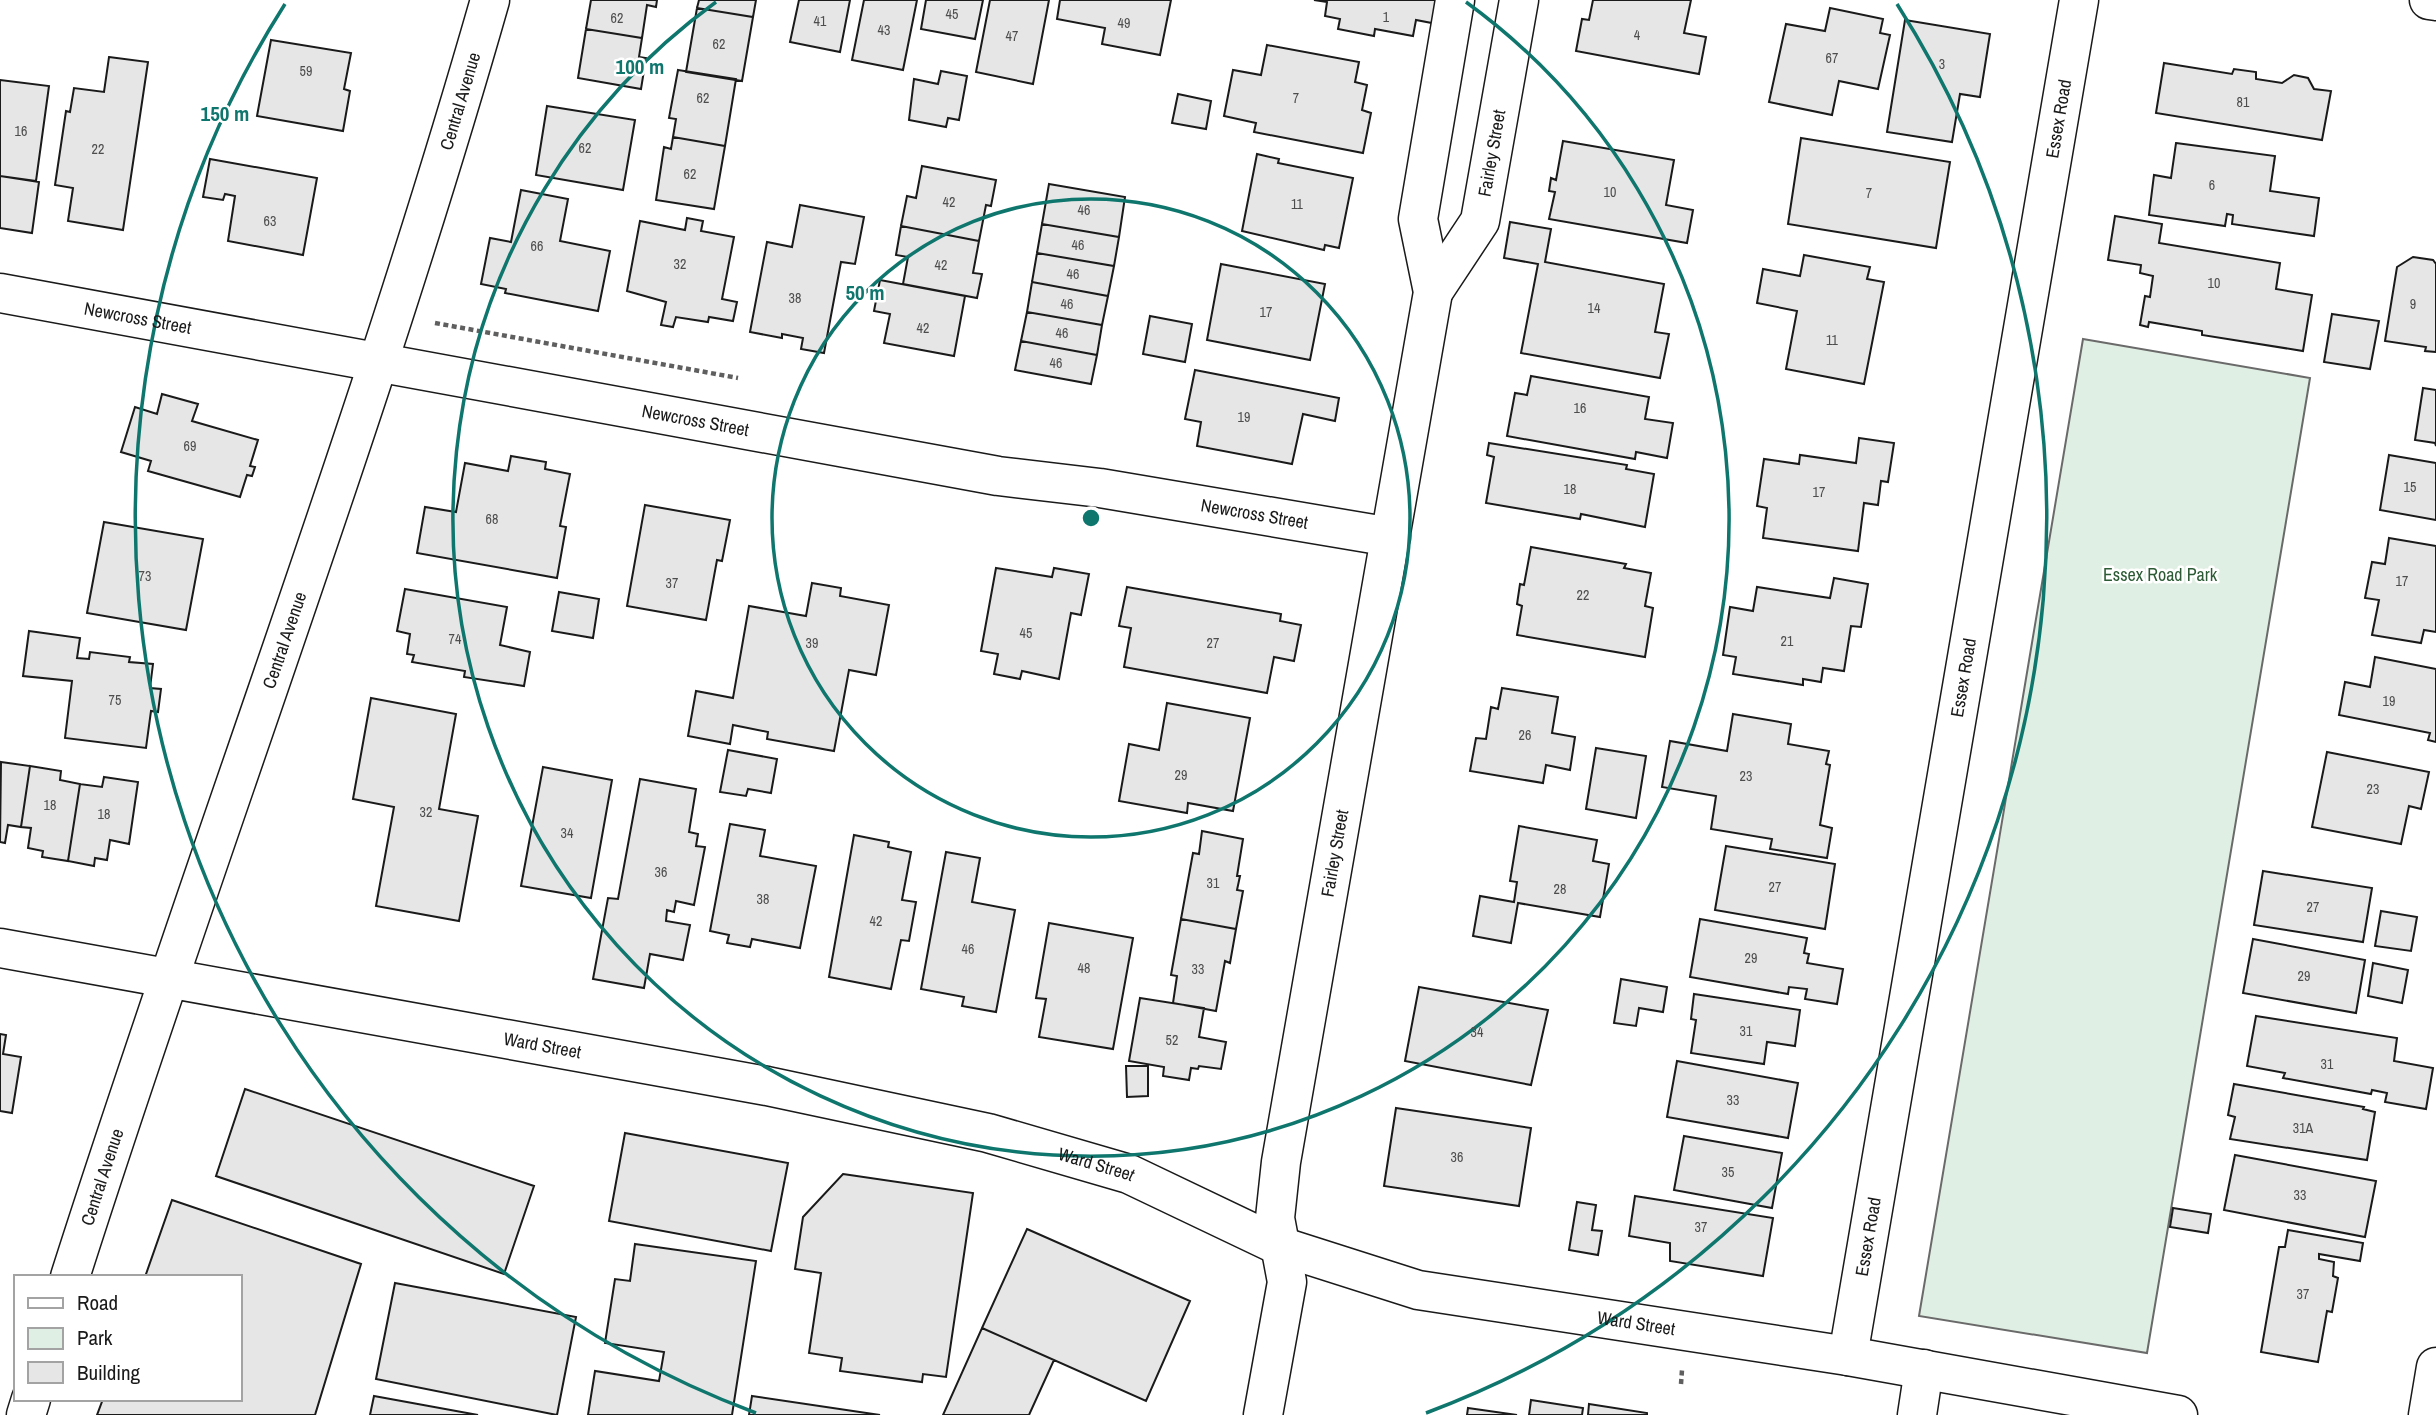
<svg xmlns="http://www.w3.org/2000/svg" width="2436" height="1415" viewBox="0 0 2436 1415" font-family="'Archivo Narrow',sans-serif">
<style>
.green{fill:#e0efe3;stroke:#6a6a6a;stroke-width:2}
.building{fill:#e6e6e6;stroke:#1a1a1a;stroke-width:2}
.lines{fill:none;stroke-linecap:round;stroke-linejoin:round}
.minor-casing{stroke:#1a1a1a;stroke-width:41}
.path{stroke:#5f5f5f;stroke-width:4.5;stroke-dasharray:5 3.5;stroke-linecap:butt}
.minor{stroke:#fff;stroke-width:38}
.ring{fill:none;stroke:#0f766e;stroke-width:3.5}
.labels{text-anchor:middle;stroke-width:5;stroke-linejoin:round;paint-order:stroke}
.number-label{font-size:14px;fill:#4d4d4d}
.street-label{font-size:18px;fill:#1a1a1a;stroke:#fff}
.park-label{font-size:18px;fill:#2b5a34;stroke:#fff}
.centre{fill:#0f766e;stroke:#fff;stroke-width:3.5}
.ring-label{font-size:21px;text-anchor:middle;font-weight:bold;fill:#0f766e;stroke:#fff;stroke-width:5;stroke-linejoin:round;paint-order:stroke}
</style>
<rect width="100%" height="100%" fill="#fff"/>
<path class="green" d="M 2083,339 L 2310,378 L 2147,1353 L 1919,1316 Z"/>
<path class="building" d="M 591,0 L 657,0 L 656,7 L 647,5 L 642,38 L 586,29 Z
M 699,0 L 756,0 L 753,17 L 697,8 Z
M 799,0 L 850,0 L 840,52 L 790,42 Z
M 864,0 L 917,0 L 903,70 L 852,60 Z
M 926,0 L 983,0 L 975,39 L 921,29 Z
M 990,0 L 1049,0 L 1033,84 L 976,72 Z
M 1060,0 L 1171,0 L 1160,55 L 1102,44 L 1105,28 L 1057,19 Z
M 1314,0 L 1442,0 L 1437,24 L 1416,20 L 1413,36 L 1375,29 L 1374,36 L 1338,29 L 1340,19 L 1325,16 L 1327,2 Z
M 1593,0 L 1691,0 L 1684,33 L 1706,37 L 1699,74 L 1576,51 L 1582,19 L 1589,20 Z
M 697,8 L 753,17 L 742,81 L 686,72 Z
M 1830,8 L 1883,19 L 1880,33 L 1890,35 L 1878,89 L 1839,81 L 1832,115 L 1769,102 L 1786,24 L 1825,31 Z
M 1905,20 L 1990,34 L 1980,97 L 1960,94 L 1952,142 L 1887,132 Z
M 586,29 L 642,38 L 639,57 L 646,58 L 641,89 L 578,78 Z
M 271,40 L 351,53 L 344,89 L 350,91 L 343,131 L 257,116 Z
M 1267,45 L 1359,62 L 1355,82 L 1367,85 L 1362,110 L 1371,113 L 1363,153 L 1254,132 L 1256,123 L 1224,116 L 1233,70 L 1261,75 Z
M 109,57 L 148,62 L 123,230 L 68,221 L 73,188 L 55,185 L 66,111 L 70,112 L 74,88 L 104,92 Z
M 2164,63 L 2232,74 L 2234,69 L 2256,72 L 2256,79 L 2282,83 L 2294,75 L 2308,78 L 2314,89 L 2331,91 L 2322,140 L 2156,113 Z
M 678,70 L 736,79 L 725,146 L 673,137 L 676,119 L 669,118 Z
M 941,71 L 967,76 L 959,120 L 948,118 L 946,127 L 909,120 L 914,79 L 938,84 Z
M 0,80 L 49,86 L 36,181 L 0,176 Z
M 1178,94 L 1211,101 L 1206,129 L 1172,123 Z
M 547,106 L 635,120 L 623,190 L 536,175 Z
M 673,137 L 725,146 L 714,209 L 656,200 L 664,147 L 671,149 Z
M 1801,138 L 1950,162 L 1936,248 L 1788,224 Z
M 1563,141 L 1674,160 L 1666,205 L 1693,210 L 1687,243 L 1549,219 L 1555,192 L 1549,191 L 1551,178 L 1556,180 Z
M 2176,143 L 2275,156 L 2270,191 L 2319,198 L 2314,236 L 2232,224 L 2233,215 L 2227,214 L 2225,226 L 2149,215 L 2154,175 L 2171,178 Z
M 1257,154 L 1279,159 L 1278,163 L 1353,178 L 1339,248 L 1325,245 L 1324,250 L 1242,231 Z
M 210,159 L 317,178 L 303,255 L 228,241 L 235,196 L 225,194 L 223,200 L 203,197 Z
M 922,166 L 996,180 L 991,206 L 986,205 L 979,241 L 901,226 L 907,196 L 916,198 Z
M 0,176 L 39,182 L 32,233 L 0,228 Z
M 1049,184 L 1125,197 L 1119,237 L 1042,224 Z
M 521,190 L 568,199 L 560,241 L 610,251 L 598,311 L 505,293 L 506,289 L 481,284 L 490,238 L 511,242 Z
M 800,205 L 864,217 L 855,264 L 841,262 L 824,353 L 801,349 L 803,338 L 782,334 L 782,338 L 750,332 L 767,242 L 792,247 Z
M 2115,216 L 2162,224 L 2159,243 L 2280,263 L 2276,289 L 2312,295 L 2303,351 L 2202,335 L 2202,331 L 2149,322 L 2148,327 L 2140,325 L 2145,296 L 2150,297 L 2153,276 L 2140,273 L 2141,265 L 2108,260 Z
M 687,218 L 703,221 L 701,231 L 734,237 L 722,299 L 737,302 L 733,321 L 709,317 L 708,322 L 676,317 L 673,327 L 661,325 L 666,302 L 627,291 L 640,221 L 685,230 Z
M 1510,222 L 1551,229 L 1545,262 L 1664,284 L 1655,332 L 1669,334 L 1660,378 L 1521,353 L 1538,264 L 1504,258 Z
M 1042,224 L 1119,237 L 1114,266 L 1037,253 Z
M 901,226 L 979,241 L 973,273 L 982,274 L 977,298 L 903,284 L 908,257 L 896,255 Z
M 1037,253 L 1114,266 L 1108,296 L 1032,282 Z
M 1804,255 L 1870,267 L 1867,279 L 1884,282 L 1864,384 L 1786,369 L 1797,311 L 1757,303 L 1763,269 L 1800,276 Z
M 2413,257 L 2433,260 L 2436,264 L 2436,352 L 2425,351 L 2426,347 L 2385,341 L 2397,267 Z
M 1221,264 L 1325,284 L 1310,360 L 1207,340 Z
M 880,280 L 965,296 L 954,356 L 884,343 L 890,314 L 874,311 Z
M 1032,282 L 1108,296 L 1102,325 L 1027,312 Z
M 1027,312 L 1102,325 L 1097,355 L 1021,341 Z
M 2332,314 L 2379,321 L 2370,369 L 2324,362 Z
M 1150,316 L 1192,324 L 1185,362 L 1143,354 Z
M 1021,341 L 1097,355 L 1091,384 L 1015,370 Z
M 1195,370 L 1339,398 L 1335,421 L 1303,414 L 1292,464 L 1197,446 L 1201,422 L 1185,419 Z
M 1531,376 L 1649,397 L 1645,419 L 1673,423 L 1667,458 L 1636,452 L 1635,459 L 1507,436 L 1515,393 L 1527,395 Z
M 2423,388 L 2436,390 L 2436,446 L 2435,443 L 2415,440 Z
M 162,394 L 198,404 L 192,421 L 258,440 L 250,466 L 255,467 L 252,476 L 247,475 L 240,497 L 148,471 L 151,461 L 121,452 L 135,407 L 157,414 Z
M 1859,438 L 1894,443 L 1888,482 L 1881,481 L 1878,505 L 1864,503 L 1858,551 L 1763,538 L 1767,508 L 1757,506 L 1764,459 L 1799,464 L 1800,455 L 1856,463 Z
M 1489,443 L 1627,465 L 1626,469 L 1654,474 L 1645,527 L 1581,514 L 1580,519 L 1486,503 L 1494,457 L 1487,455 Z
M 2389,455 L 2436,463 L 2436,520 L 2380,510 Z
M 511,456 L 546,462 L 545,469 L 570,474 L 560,526 L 566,527 L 557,578 L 417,553 L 425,507 L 456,512 L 465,463 L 508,471 Z
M 645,505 L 730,520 L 722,561 L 717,560 L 706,620 L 627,606 Z
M 104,522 L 203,539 L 186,630 L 87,613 Z
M 2389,538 L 2436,546 L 2436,632 L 2424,630 L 2421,643 L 2372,635 L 2379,600 L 2365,598 L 2372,562 L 2385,564 Z
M 1531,547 L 1626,564 L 1624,568 L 1651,573 L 1645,606 L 1653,608 L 1645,657 L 1517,635 L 1522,606 L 1517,604 L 1520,584 L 1524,585 Z
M 996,568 L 1052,577 L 1054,568 L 1089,574 L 1081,615 L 1071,613 L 1059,679 L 1022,671 L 1020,679 L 994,674 L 998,654 L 981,651 Z
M 1834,578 L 1868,584 L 1861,627 L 1851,626 L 1844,671 L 1823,668 L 1821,682 L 1803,679 L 1803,685 L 1733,674 L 1736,657 L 1723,655 L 1730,607 L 1753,611 L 1757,587 L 1830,598 Z
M 812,583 L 841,588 L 840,596 L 889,605 L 876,675 L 849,670 L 834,751 L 767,739 L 768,732 L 733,725 L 730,744 L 688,736 L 696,691 L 733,698 L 749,606 L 806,616 Z
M 1127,587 L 1281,614 L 1280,621 L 1301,625 L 1294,661 L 1274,657 L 1267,693 L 1124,667 L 1131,628 L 1119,626 Z
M 405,589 L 507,607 L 500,645 L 530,652 L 524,686 L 464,677 L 465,671 L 412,662 L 414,655 L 407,654 L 410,634 L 397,631 Z
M 559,592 L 599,599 L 593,638 L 552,631 Z
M 29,631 L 80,638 L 77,658 L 89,659 L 90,652 L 130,657 L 129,662 L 153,664 L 150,688 L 161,689 L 158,712 L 151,711 L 146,748 L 65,738 L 72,681 L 23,676 Z
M 2375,657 L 2436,669 L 2436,742 L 2428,740 L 2430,733 L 2339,715 L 2345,682 L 2370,687 Z
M 1502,688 L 1558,697 L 1552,733 L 1575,737 L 1570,770 L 1546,765 L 1543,783 L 1470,771 L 1476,738 L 1486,739 L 1491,707 L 1498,709 Z
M 371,698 L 456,714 L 439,809 L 478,816 L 459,921 L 376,906 L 394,807 L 353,799 Z
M 1167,703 L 1250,718 L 1233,811 L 1188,803 L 1187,813 L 1119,801 L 1129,744 L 1159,750 Z
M 1733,714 L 1791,724 L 1788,744 L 1829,751 L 1826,764 L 1830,765 L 1820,825 L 1832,828 L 1827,858 L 1770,849 L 1772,839 L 1711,829 L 1716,796 L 1662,787 L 1670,741 L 1727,751 Z
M 1596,748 L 1646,756 L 1636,818 L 1586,809 Z
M 728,750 L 777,759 L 771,793 L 748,789 L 746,796 L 720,792 Z
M 2327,752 L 2429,772 L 2421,809 L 2409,806 L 2401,844 L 2312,827 Z
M 1,762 L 30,766 L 21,827 L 8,825 L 5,843 L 0,842 Z
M 30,766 L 61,771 L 60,780 L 80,784 L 68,861 L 42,857 L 43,851 L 28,848 L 31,828 L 21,827 Z
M 543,767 L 612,780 L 591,898 L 521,886 Z
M 104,777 L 138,782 L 129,844 L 110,840 L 107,860 L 95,858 L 94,866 L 68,861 L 80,784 L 102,787 Z
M 640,779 L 696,789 L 689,832 L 698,834 L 696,846 L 705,847 L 694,905 L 676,901 L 674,912 L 667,910 L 666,921 L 690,925 L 683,960 L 650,954 L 644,988 L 593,979 L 608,898 L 618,899 Z
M 730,824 L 765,830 L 760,856 L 816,866 L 800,948 L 752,939 L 750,947 L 727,943 L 729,935 L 710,931 Z
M 1519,826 L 1597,840 L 1593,861 L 1609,864 L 1600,917 L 1518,903 L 1511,943 L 1473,936 L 1480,896 L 1514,902 L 1517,882 L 1510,881 Z
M 1202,831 L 1243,839 L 1237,876 L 1240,876 L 1237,890 L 1243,891 L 1236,929 L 1181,919 L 1193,853 L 1199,854 Z
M 854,835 L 889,842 L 888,847 L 911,852 L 902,900 L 916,902 L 909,941 L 901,940 L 891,989 L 829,977 Z
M 1726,846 L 1835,864 L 1825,929 L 1715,910 Z
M 946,852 L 980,858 L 972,902 L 1015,910 L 996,1012 L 962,1006 L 964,997 L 921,989 Z
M 2263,871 L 2372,888 L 2363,942 L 2254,925 Z
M 2381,911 L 2417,917 L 2411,951 L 2375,946 Z
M 1181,919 L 1236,929 L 1230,963 L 1225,961 L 1216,1011 L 1173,1003 L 1177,976 L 1171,975 Z
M 1700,919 L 1807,938 L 1804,953 L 1809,954 L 1807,963 L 1843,969 L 1837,1004 L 1805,999 L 1807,989 L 1789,987 L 1788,994 L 1690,977 Z
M 1049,923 L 1133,938 L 1113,1049 L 1039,1037 L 1046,999 L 1036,998 Z
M 2253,939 L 2365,960 L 2356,1013 L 2243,993 Z
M 2373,963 L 2408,970 L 2402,1003 L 2368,996 Z
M 1621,979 L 1667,987 L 1663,1012 L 1639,1008 L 1636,1026 L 1614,1023 Z
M 1419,987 L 1548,1010 L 1531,1085 L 1405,1061 Z
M 1694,994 L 1800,1010 L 1795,1046 L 1767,1042 L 1764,1064 L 1691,1053 L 1696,1020 L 1691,1019 Z
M 1140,998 L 1204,1008 L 1199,1037 L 1226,1042 L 1221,1069 L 1199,1066 L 1198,1069 L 1191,1068 L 1189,1080 L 1163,1076 L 1164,1067 L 1129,1061 Z
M 2256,1016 L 2397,1038 L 2394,1061 L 2433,1068 L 2426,1109 L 2385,1102 L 2387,1093 L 2372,1090 L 2371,1094 L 2283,1078 L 2285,1073 L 2247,1066 Z
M 0,1034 L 6,1035 L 3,1054 L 21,1057 L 12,1113 L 0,1111 Z
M 1677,1061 L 1798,1083 L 1788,1138 L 1667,1117 Z
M 1126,1066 L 1148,1066 L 1148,1096 L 1127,1097 Z
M 2234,1084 L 2364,1107 L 2363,1109 L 2375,1112 L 2367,1160 L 2230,1139 L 2235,1117 L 2228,1115 Z
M 245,1089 L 534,1186 L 504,1274 L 216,1176 Z
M 1396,1108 L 1531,1128 L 1519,1206 L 1384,1186 Z
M 625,1133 L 788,1163 L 771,1251 L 609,1221 Z
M 1684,1136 L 1782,1153 L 1772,1208 L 1674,1190 Z
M 2235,1155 L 2376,1181 L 2365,1237 L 2224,1210 Z
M 843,1174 L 973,1193 L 946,1377 L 923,1374 L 922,1382 L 840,1371 L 842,1358 L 809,1353 L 821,1273 L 795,1269 L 803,1217 Z
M 1635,1196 L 1773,1218 L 1763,1276 L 1670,1261 L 1670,1243 L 1629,1236 Z
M 172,1200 L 361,1264 L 315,1415 L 97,1415 L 103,1399 L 240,1399 L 240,1277 L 145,1277 Z
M 1577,1202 L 1596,1205 L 1592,1230 L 1602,1231 L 1598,1255 L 1569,1250 Z
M 2173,1208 L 2211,1214 L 2208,1233 L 2170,1227 Z
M 1027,1229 L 1190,1301 L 1146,1401 L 982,1328 Z
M 2288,1230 L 2363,1243 L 2360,1261 L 2319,1254 L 2319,1259 L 2334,1262 L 2333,1276 L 2338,1278 L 2332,1312 L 2327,1311 L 2318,1362 L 2261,1352 L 2279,1247 L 2285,1247 Z
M 635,1244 L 756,1261 L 732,1415 L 588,1415 L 595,1371 L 659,1381 L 664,1352 L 605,1343 L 615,1279 L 630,1281 Z
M 395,1283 L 576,1317 L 557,1415 L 376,1379 Z
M 982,1328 L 1054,1360 L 1029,1415 L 943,1415 Z
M 374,1396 L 478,1415 L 370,1415 Z
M 752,1396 L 880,1415 L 749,1415 Z
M 1531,1400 L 1583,1408 L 1582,1415 L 1529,1415 Z
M 1589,1404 L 1647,1413 L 1647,1415 L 1588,1415 Z
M 1468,1408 L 1517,1415 L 1467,1415 Z"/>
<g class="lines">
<g class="minor-casing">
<g id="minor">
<path d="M 2429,0 L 2436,1"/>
<path id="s1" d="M 1433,292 L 1480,221 L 1519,0"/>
<path id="s2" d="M 0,293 L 998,476 L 1100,488 L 1391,537"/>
<path id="s3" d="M 0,948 L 767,1086 L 988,1133 L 1129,1174 L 1280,1246 L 1418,1290 L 1848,1356 L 2178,1415"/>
<path id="s4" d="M 70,1277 C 206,850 367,431 490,0"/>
<path id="s5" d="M 1848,1356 L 2079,0"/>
<path d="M 26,1415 L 31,1399"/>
<path id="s6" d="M 1263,1415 L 1287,1282 L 1275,1218 L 1281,1162 L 1433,292 L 1418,219 L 1455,0"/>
<path d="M 1917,1415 L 1924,1369"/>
<path d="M 2428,1415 L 2436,1367"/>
</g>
</g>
<path class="path" d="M 435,323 L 738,378
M 1681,1384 L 1682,1370"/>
<use href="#minor" class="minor"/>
</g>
<g class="ring">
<circle cx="1091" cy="518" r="319"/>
<path d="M1466 2A638 638 0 1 1 716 2"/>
<path d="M756 1413A956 956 0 0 1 285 4M1897 4A956 956 0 0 1 1426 1413"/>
</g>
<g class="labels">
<g class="number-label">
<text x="952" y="19">45</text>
<text x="1386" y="22">1</text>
<text x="617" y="23">62</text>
<text x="820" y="26">41</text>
<text x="1124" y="28">49</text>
<text x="884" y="35">43</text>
<text x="1637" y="40">4</text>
<text x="1012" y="41">47</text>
<text x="719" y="49">62</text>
<text x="1832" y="63">67</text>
<text x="1942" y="69">3</text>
<text x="306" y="76">59</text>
<text x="703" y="103">62</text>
<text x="1296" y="103">7</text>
<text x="2243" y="107">81</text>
<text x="21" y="136">16</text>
<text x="585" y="153">62</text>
<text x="98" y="154">22</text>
<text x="690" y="179">62</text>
<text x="2212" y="190">6</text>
<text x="1610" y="197">10</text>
<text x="1869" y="198">7</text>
<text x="949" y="207">42</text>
<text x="1297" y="209">11</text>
<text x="1084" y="215">46</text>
<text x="270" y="226">63</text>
<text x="1078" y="250">46</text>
<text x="537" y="251">66</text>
<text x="680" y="269">32</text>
<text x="941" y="270">42</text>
<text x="1073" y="279">46</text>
<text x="2214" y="288">10</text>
<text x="795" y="303">38</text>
<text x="1067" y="309">46</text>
<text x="2413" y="309">9</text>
<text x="1594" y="313">14</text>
<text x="1266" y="317">17</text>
<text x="923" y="333">42</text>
<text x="1062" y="338">46</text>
<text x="1832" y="345">11</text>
<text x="1056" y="368">46</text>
<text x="1580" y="413">16</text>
<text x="1244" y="422">19</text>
<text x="190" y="451">69</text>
<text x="2410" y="492">15</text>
<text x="1570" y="494">18</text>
<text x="1819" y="497">17</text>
<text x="492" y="524">68</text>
<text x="145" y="581">73</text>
<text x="2402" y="586">17</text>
<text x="672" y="588">37</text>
<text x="1583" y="600">22</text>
<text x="1026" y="638">45</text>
<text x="455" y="644">74</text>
<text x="1787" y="646">21</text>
<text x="812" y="648">39</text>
<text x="1213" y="648">27</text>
<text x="115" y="705">75</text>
<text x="2389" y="706">19</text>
<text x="1525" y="740">26</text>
<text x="1181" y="780">29</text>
<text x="1746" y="781">23</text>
<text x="2373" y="794">23</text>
<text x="50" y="810">18</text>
<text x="426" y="817">32</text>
<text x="104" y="819">18</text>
<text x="567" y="838">34</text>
<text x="661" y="877">36</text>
<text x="1213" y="888">31</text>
<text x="1775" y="892">27</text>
<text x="1560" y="894">28</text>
<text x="763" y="904">38</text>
<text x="2313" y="912">27</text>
<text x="876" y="926">42</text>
<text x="968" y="954">46</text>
<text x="1751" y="963">29</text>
<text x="1084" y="973">48</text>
<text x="1198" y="974">33</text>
<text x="2304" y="981">29</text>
<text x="1746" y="1036">31</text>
<text x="1477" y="1037">34</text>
<text x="1172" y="1045">52</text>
<text x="2327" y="1069">31</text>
<text x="1733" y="1105">33</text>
<text x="2303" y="1133">31A</text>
<text x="1457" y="1162">36</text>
<text x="1728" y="1177">35</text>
<text x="2300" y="1200">33</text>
<text x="1701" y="1232">37</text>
<text x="2303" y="1299">37</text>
</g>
<g class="street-label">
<text dy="6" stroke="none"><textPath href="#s4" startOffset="1239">Central Avenue</textPath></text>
<text dy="6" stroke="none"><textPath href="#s5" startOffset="1255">Essex Road</textPath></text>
<text dy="6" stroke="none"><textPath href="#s1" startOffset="154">Fairley Street</textPath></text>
<text dy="6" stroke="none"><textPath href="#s2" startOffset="140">Newcross Street</textPath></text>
<text dy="6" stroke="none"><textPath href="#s2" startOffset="707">Newcross Street</textPath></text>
<text dy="6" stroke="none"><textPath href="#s2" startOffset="1274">Newcross Street</textPath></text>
<text dy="6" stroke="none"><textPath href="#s4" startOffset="672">Central Avenue</textPath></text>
<text dy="6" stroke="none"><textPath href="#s5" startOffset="688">Essex Road</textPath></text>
<text dy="6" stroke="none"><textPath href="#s6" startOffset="570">Fairley Street</textPath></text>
<text dy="6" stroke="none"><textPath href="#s3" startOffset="551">Ward Street</textPath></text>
<text dy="6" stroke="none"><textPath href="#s3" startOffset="1118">Ward Street</textPath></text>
<text dy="6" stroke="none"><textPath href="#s4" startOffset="105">Central Avenue</textPath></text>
<text dy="6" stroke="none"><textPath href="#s5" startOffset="121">Essex Road</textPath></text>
<text dy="6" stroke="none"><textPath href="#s3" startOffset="1685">Ward Street</textPath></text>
</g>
<g class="park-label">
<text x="2160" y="581">Essex Road Park</text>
</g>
</g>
<circle cx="1091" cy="518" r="10" class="centre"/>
<g class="ring-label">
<text x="640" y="74">100 m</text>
<text x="225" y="121">150 m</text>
<text x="865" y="300">50 m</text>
</g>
<rect x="14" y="1275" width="228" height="126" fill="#ffffff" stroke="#a3a3a3" stroke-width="2"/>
<rect x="28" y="1298" width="35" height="10" fill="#ffffff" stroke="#a3a3a3" stroke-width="2"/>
<text x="77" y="1310" font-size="21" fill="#1a1a1a">Road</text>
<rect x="28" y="1328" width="35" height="21" fill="#e0efe3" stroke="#a3a3a3" stroke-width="2"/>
<text x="77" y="1345" font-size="21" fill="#1a1a1a">Park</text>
<rect x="28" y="1362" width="35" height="21" fill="#e6e6e6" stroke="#a3a3a3" stroke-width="2"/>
<text x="77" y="1380" font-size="21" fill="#1a1a1a">Building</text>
</svg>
